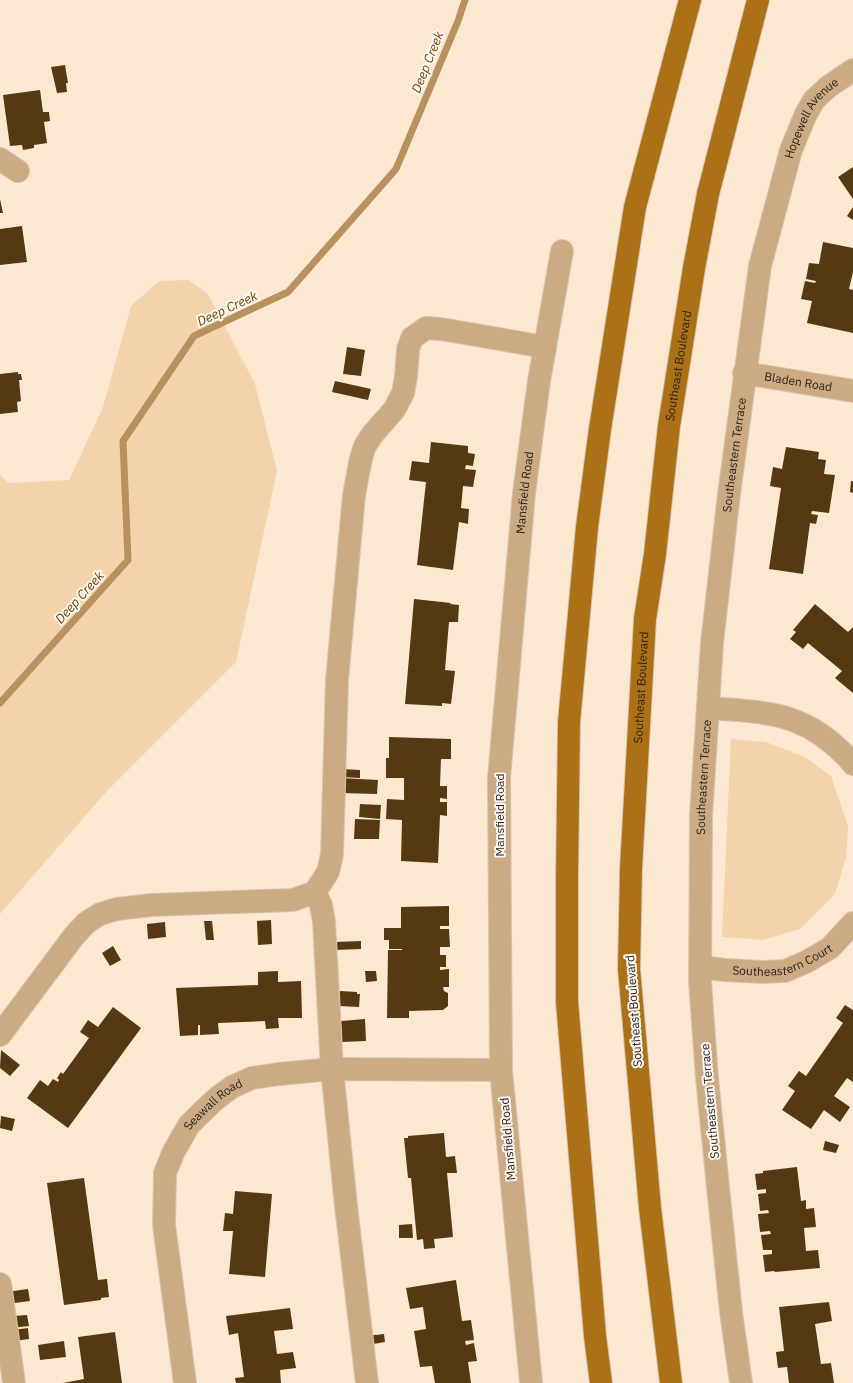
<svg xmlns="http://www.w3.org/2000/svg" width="853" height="1383" viewBox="0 0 853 1383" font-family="'IBM Plex Sans',sans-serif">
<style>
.green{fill:#f3d2ac}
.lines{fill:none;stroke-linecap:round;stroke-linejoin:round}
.stream{stroke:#b9915f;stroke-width:7}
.building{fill:#553912}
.minor-casing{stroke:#d7c5b0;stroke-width:24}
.major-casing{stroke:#d7c5b0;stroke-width:24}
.minor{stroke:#cbaa84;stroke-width:22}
.major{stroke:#ac7116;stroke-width:22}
.labels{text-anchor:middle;stroke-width:4;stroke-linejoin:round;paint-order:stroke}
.street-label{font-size:12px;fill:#2c2318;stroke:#fcf7f2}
.water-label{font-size:13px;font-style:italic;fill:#6c4401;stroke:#fcf7f2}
</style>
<rect width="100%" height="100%" fill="#fce8d1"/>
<path class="green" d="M 189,280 L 208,294 L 255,384 L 277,471 L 236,662 L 106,792 L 0,914 L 0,475 L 9,483 L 69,480 L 103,407 L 131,306 L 159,281 Z
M 731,739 L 766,742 L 805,757 L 831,776 L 848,826 L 846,858 L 835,894 L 800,929 L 763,940 L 722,937 Z"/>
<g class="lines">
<path class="stream" d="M 0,703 L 128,560 L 123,441 L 194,336 L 288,292 L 396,169 L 458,21 L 465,0"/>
</g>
<path class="building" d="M 65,65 L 68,83 L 66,83 L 67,92 L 57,93 L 51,67 Z
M 40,90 L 43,112 L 49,112 L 50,121 L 44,122 L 47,143 L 34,145 L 34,148 L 23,150 L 22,145 L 10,146 L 3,95 Z
M 853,167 L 853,199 L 838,177 Z
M 0,199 L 3,213 L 0,213 Z
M 853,207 L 853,220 L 847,216 Z
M 22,226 L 27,262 L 0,265 L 0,229 Z
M 823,242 L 853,248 L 853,272 L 849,289 L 853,290 L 853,333 L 807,323 L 812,301 L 801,299 L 805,281 L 815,283 L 816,281 L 806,279 L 809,263 L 819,264 Z
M 347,347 L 365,350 L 361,376 L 343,374 Z
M 18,372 L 18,374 L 21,374 L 22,380 L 19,380 L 21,401 L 17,402 L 18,412 L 0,414 L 0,374 Z
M 335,381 L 371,389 L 368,400 L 332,392 Z
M 431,442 L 468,446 L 468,453 L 475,454 L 473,466 L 466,465 L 465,469 L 476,470 L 473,487 L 463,486 L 461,508 L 469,509 L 468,524 L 459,522 L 453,570 L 417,565 L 426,482 L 409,480 L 412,461 L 429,463 Z
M 786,447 L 819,452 L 818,459 L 826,460 L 824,474 L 835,475 L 829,513 L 812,511 L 811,514 L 818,515 L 816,524 L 810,523 L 803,574 L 769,569 L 781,488 L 770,486 L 773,467 L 782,469 Z
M 851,481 L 853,481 L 853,493 L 850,492 Z
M 414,599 L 451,603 L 450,604 L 459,605 L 458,622 L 449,622 L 445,670 L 455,671 L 451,704 L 442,703 L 442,706 L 405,704 Z
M 815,604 L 848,632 L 853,627 L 853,693 L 835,678 L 842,671 L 808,643 L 803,649 L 790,639 L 796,632 L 793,630 Z
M 389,737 L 451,739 L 451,759 L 441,759 L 440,786 L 447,786 L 447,799 L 440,798 L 440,802 L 447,802 L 447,816 L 440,815 L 438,863 L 401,861 L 402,820 L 386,819 L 387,799 L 404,800 L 404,778 L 386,778 L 386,758 L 389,758 Z
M 342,769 L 360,770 L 360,778 L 341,777 Z
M 341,778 L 378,780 L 377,794 L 340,793 Z
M 360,804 L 381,805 L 380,819 L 359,817 Z
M 355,819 L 380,820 L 379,839 L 354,839 Z
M 449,906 L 449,926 L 440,926 L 440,929 L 449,929 L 450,947 L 440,947 L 440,955 L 446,955 L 446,967 L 440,967 L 440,970 L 449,969 L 449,987 L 443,987 L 444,991 L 448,993 L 448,1006 L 443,1010 L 409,1011 L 409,1018 L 387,1018 L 388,950 L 402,950 L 402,949 L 389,949 L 389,940 L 384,940 L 384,928 L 401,928 L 401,907 Z
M 271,920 L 272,944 L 258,945 L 257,921 Z
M 204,921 L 212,921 L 214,940 L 206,940 Z
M 165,922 L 166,937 L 148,939 L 147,924 Z
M 361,941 L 361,949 L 335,950 L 335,942 Z
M 113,946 L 121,960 L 110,966 L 102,953 Z
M 278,971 L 278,982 L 301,981 L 302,1018 L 278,1018 L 279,1028 L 266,1029 L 265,1021 L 218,1023 L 219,1034 L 200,1035 L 200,1025 L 198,1025 L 198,1035 L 180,1036 L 176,988 L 258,985 L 258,972 Z
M 365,971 L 376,971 L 377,981 L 366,982 Z
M 340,991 L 357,992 L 357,994 L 360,994 L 359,1007 L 339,1006 Z
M 845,1005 L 853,1010 L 853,1082 L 847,1078 L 834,1096 L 850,1107 L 840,1122 L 824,1110 L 811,1129 L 782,1110 L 795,1091 L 788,1086 L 799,1071 L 806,1076 L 843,1023 L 836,1018 Z
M 113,1007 L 141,1028 L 68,1128 L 27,1098 L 40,1080 L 48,1086 L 53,1079 L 58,1082 L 59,1080 L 57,1078 L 61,1072 L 63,1074 L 89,1038 L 80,1032 L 88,1020 L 98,1027 Z
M 365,1019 L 366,1041 L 342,1042 L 341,1021 Z
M 1,1050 L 20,1065 L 10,1076 L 0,1068 Z
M 1,1116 L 15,1119 L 12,1131 L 0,1128 Z
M 444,1133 L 446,1157 L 455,1156 L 457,1173 L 447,1173 L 453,1237 L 434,1239 L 435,1248 L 424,1249 L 423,1239 L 417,1240 L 411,1178 L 408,1178 L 404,1138 L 408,1138 L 408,1136 Z
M 825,1141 L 839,1145 L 836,1153 L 823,1150 Z
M 797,1167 L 801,1201 L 806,1200 L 806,1209 L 814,1208 L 816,1227 L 804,1228 L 806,1251 L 818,1250 L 820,1268 L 775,1272 L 774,1271 L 765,1272 L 763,1255 L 772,1254 L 772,1250 L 763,1250 L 761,1235 L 771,1234 L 770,1231 L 760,1232 L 758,1214 L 769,1213 L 768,1210 L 760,1211 L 758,1194 L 766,1193 L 766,1189 L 757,1190 L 755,1174 L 763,1173 L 763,1171 Z
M 84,1178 L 98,1280 L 107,1279 L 109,1297 L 101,1298 L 101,1300 L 64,1305 L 47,1183 Z
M 235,1191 L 272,1194 L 265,1277 L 229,1274 L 233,1231 L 223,1231 L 225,1213 L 233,1214 Z
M 412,1224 L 413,1238 L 399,1238 L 399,1225 Z
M 456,1280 L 462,1321 L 471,1320 L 474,1340 L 465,1341 L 466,1345 L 474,1343 L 477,1361 L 468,1362 L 471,1383 L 435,1383 L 432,1366 L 420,1367 L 414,1331 L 426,1329 L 423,1307 L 410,1309 L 406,1288 Z
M 28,1289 L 30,1301 L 7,1304 L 6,1292 Z
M 829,1302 L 832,1321 L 815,1324 L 821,1364 L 831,1363 L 834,1383 L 789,1383 L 787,1367 L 778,1368 L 776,1352 L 784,1351 L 779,1307 Z
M 290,1308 L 293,1329 L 274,1331 L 277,1354 L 293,1352 L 296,1368 L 280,1370 L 281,1383 L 236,1383 L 235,1378 L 244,1377 L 238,1333 L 229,1335 L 226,1316 Z
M 27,1315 L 29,1326 L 10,1328 L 15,1316 Z
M 28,1328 L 29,1339 L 14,1341 L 13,1330 Z
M 115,1332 L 122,1383 L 63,1383 L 84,1379 L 78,1337 Z
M 384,1334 L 385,1342 L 367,1345 L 366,1336 Z
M 64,1341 L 66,1357 L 40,1360 L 38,1345 Z"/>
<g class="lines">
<g class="minor-casing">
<g id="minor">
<path d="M 0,159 L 18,171"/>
<path id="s1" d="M 744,373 L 853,391"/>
<path d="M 708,708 C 757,712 794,710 833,744 C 840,750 847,756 853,764"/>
<path d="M 315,892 L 321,905 L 324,922 L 332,1069 L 346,1206 L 367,1383"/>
<path id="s2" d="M 701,967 L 725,970 L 762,972 L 785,971 L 806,962 L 830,948 L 853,923"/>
<path d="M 0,1035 L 74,936 L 86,923 L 100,914 L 117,909 L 151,905 L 293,900 L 315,892 L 328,872 L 332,854 L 337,680 L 354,495 L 361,458 L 365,446 L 372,435 L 394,410 L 403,393 L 406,377 L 408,349 L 412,338 L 426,328 L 441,329 L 545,347"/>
<path d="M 0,1284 L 14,1383"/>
<path id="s3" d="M 185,1383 L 164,1225 L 165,1173 L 174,1151 L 189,1125 L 204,1110 L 217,1098 L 232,1087 L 252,1078 L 279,1074 L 332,1069 L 501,1070"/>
<path id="s4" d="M 531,1383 L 501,1070 L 499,778 L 524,493 L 539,381 L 562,251"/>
<path id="s5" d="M 741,1383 L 731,1312 L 718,1187 L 707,1078 L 700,981 L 701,816 L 712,643 L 729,494 L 760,266 L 791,150 L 805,116 L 814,100 L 828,87 L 853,70"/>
</g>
</g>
<g class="major-casing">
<g id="major">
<path d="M 601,1383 L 595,1336 L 567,1002 L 567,876 L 569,722 L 587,527 L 600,429 L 635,207 L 690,0"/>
<path id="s6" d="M 671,1383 L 650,1208 L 629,969 L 631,869 L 645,619 L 655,554 L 669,426 L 694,268 L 708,194 L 758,0"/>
</g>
</g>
<use href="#minor" class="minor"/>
<use href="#major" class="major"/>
</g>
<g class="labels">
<g class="street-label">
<text dy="4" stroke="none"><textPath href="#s5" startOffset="1281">Hopewell Avenue</textPath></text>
<text dy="4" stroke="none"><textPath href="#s6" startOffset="1022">Southeast Boulevard</textPath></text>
<text dy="4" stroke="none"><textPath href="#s1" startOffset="55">Bladen Road</textPath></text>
<text dy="4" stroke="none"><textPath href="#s5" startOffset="932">Southeastern Terrace</textPath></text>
<text dy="4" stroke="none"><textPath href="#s4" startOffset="893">Mansfield Road</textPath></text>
<text dy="4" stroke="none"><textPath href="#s6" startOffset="698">Southeast Boulevard</textPath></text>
<text dy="4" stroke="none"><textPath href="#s5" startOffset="608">Southeastern Terrace</textPath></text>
<text transform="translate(500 815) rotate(-90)" y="4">Mansfield Road</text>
<text dy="4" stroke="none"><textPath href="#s2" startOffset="84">Southeastern Court</textPath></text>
<text transform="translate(634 1011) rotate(-94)" y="4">Southeast Boulevard</text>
<text transform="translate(710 1101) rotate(-95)" y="4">Southeastern Terrace</text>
<text dy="4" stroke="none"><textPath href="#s3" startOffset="297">Seawall Road</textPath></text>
<text transform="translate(508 1139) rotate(-95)" y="4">Mansfield Road</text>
</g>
<g class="water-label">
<text transform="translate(427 62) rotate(-68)" y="5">Deep Creek</text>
<text transform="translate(227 308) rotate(-25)" y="5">Deep Creek</text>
<text transform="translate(79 597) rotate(-48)" y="5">Deep Creek</text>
</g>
</g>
</svg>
